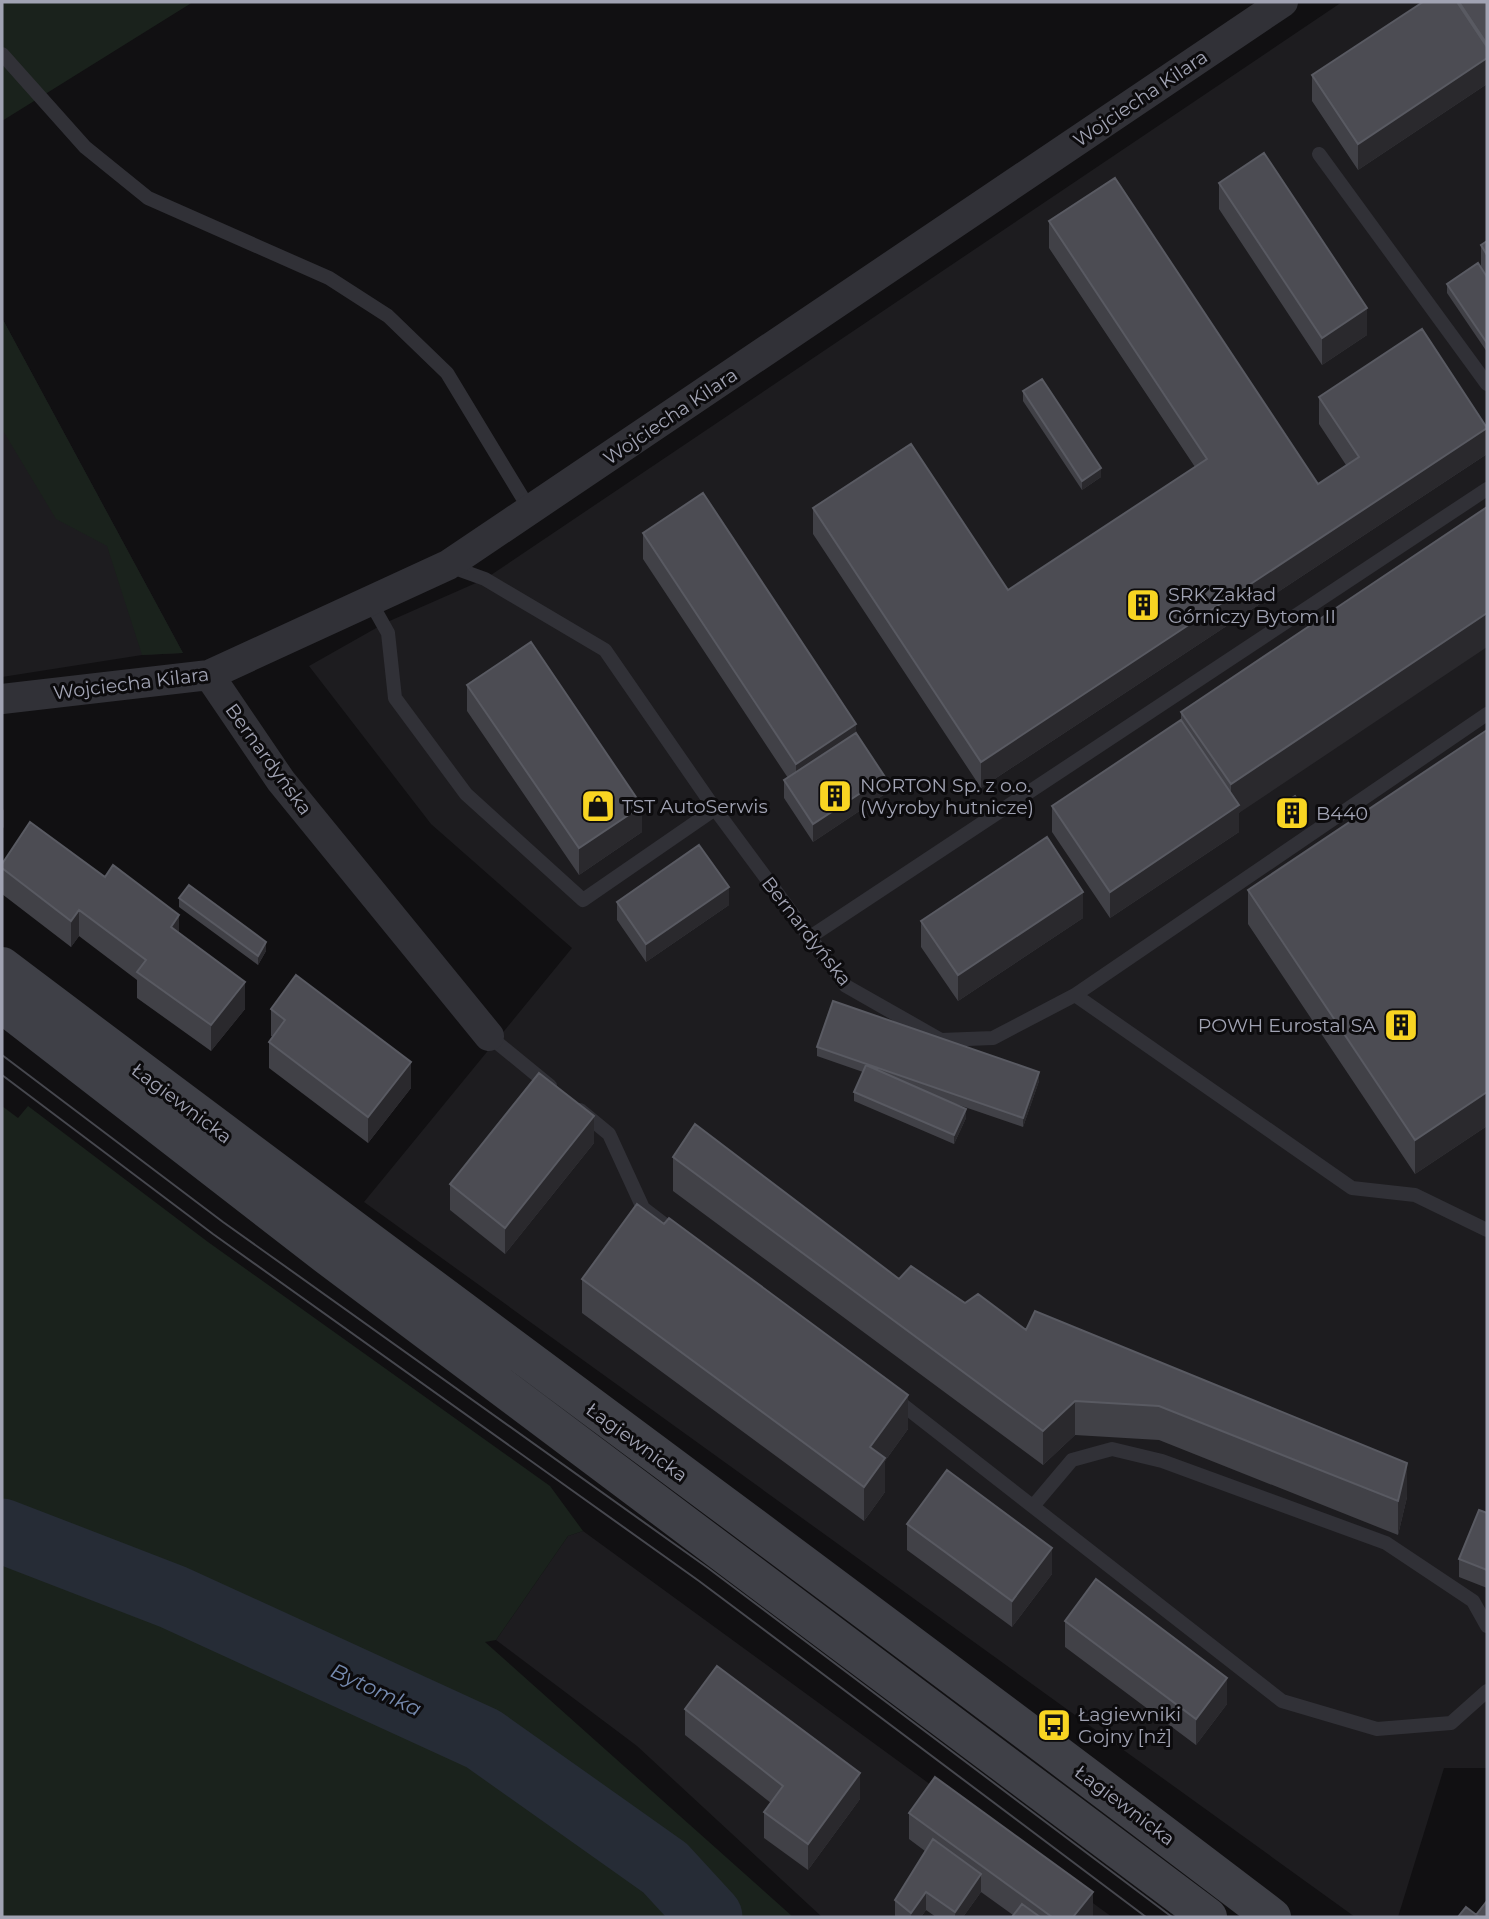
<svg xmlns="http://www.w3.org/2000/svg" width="1489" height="1919" viewBox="0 0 1489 1919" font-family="Montserrat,sans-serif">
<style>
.built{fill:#1d1c1f}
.green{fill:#1a221c}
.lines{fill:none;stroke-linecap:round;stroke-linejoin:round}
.river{stroke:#262c36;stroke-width:65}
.service{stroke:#313137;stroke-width:14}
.minor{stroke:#313137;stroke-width:30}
.secondary{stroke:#3f4047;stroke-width:38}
.tram{stroke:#46474e;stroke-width:2}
.wall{fill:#414147}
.shaded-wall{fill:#2a292d}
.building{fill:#4c4c53;stroke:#595a62;stroke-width:2}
.labels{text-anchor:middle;stroke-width:6;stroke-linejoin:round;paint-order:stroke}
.street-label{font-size:19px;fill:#a1a3b3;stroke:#0c0b0d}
.poi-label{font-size:19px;fill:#a1a3b3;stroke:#0c0b0d;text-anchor:start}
.water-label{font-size:21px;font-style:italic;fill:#768bb0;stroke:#0c0b0d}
</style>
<rect width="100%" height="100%" fill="#111012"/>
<path class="built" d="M 1342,2 L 1487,2 L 1487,1768 L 1444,1768 L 1398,1917 L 1355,1917 L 364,1202 L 572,948 L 431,824 L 309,666 L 385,623 L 485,579 Z
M 2,318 L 183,653 L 142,655 L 2,677 Z
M 583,1531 L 1112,1917 L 822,1917 L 637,1746 L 496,1640 L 568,1536 Z"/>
<path class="green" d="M 2,2 L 193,2 L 2,121 Z
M 2,318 L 183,653 L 142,655 L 107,546 L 56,519 L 2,429 Z
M 2,1106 L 18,1118 L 28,1106 L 208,1242 L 550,1486 L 583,1531 L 568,1536 L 496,1640 L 485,1642 L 793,1917 L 2,1917 Z"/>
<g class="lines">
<path class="river" d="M 2,1531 L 173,1597 L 483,1739 L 665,1868 L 710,1917"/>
<path class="service" d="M 2,54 L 85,147 L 148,198 L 329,278 L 388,316 L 447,373 L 530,510
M 1319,154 L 1487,384
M 449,566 L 485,579 L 605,650 L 715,809 L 846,986 L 941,1040 L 993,1038 L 1075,995 L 1487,714
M 370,601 L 388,633 L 395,698 L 466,794 L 583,900 L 715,809
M 810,937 L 1487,489
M 1075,995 L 1352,1188 L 1415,1195 L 1487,1230
M 489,1036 L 550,1086
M 580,1110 L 609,1134 L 643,1208 L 677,1234
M 894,1398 L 1282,1701 L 1377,1729 L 1451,1723 L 1487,1691
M 1034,1505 L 1072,1460 L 1112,1449 L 1162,1461 L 1386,1543 L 1473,1601 L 1487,1626"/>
<path class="minor" d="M 209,675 L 281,781 L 489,1036
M 2,699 L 209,675 L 448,565 L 1283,2"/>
<path class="secondary" d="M 2,966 C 424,1285 852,1596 1272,1917
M 2,1004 L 327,1256 L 1208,1917"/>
<path class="tram" d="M 2,1055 L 223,1222 L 708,1568 L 1172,1917
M 2,1075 L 213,1234 L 699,1581 L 1146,1917"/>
</g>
<path class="wall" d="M 1423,2 L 1487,2 L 1487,84 L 1358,170 L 1312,101 L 1312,75 Z
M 1219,183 L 1367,335 L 1322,365 L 1219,209 Z
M 1049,221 L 1318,484 L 1346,465 L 1319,424 L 1319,397 L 1487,454 L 981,788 L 813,534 L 813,508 L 1008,590 L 1195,467 L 1049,248 Z
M 1487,241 L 1487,352 L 1447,293 L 1447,284 L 1481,268 L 1481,245 Z
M 1023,391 L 1101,477 L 1082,490 L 1023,401 Z
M 1487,507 L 1239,813 L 1239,832 L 1110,918 L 1052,832 L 1052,806 L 1181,720 L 1181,712 Z
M 643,533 L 856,733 L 885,794 L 813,842 L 784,798 L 784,780 L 788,778 L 643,559 Z
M 467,685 L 642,832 L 579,875 L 467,711 Z
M 1487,730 L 1487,1126 L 1415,1174 L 1248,924 L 1248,890 Z
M 1283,803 L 1301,814 L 1289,821 L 1283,812 Z
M 2,864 L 179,933 L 245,1009 L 211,1051 L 137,998 L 137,980 L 79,936 L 71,947 L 2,894 Z
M 179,898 L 266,951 L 258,965 L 179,907 Z
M 617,902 L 729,905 L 646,962 L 617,920 Z
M 1083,918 L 958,1001 L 921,947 L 921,921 Z
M 271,1009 L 411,1088 L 368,1143 L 269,1068 L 269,1042 L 273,1037 L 271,1036 Z
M 817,1047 L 1039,1081 L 1023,1127 L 950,1102 L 966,1118 L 954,1144 L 854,1101 L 854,1092 L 863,1072 L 817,1056 Z
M 594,1143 L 505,1254 L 450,1210 L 450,1184 Z
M 673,1157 L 899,1279 L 965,1303 L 1407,1497 L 1398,1535 L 1159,1440 L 1075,1435 L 1043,1465 L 673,1191 Z
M 582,1279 L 908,1429 L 885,1461 L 885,1492 L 864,1521 L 582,1313 Z
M 1487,1513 L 1487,1588 L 1459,1577 L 1459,1559 Z
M 907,1524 L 1052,1574 L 1012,1627 L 907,1550 Z
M 1065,1621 L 1227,1704 L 1196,1745 L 1065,1647 Z
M 685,1709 L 860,1799 L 808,1870 L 764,1838 L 764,1812 L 771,1803 L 685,1735 Z
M 909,1813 L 1093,1917 L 1012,1917 L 1013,1915 L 981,1892 L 963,1917 L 936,1917 L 926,1910 L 921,1917 L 895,1917 L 895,1900 L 925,1851 L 909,1839 Z"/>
<path class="shaded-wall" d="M 1487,58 L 1487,84 L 1358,170 L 1358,144 Z
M 1367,308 L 1367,335 L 1322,365 L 1322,338 Z
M 1487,428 L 1487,454 L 981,788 L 981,762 Z
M 1101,468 L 1101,477 L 1082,490 L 1082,481 Z
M 1487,613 L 1487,647 L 1239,813 L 1239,832 L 1110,918 L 1110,892 L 1231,811 L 1231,784 Z
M 856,724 L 856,750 L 796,790 L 796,764 Z
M 885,777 L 885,794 L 813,842 L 813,824 Z
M 1301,805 L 1301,814 L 1289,821 L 1289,812 Z
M 642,806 L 642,832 L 579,875 L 579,848 Z
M 4,809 L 4,827 L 2,830 L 2,812 Z
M 729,887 L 729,905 L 646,962 L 646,944 Z
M 1083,892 L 1083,918 L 958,1001 L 958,975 Z
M 79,910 L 79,936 L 71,947 L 71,921 Z
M 179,915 L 179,942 L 171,927 Z
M 266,942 L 266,951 L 258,965 L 258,956 Z
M 245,982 L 245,1009 L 211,1051 L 211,1025 Z
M 411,1062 L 411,1088 L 368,1143 L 368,1117 Z
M 1039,1072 L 1039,1081 L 1023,1127 L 1023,1118 Z
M 1487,1092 L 1487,1126 L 1415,1174 L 1415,1140 Z
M 966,1109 L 966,1118 L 954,1144 L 954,1135 Z
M 594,1116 L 594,1143 L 505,1254 L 505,1228 Z
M 908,1395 L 908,1429 L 885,1461 L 885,1492 L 864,1521 L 864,1487 L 870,1447 Z
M 1075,1401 L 1075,1435 L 1043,1465 L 1043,1431 Z
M 1407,1463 L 1407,1497 L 1398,1535 L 1398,1501 Z
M 1052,1548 L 1052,1574 L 1012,1627 L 1012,1601 Z
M 1227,1678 L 1227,1704 L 1196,1745 L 1196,1719 Z
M 860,1773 L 860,1799 L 808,1870 L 808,1844 Z
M 981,1874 L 981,1892 L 963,1917 L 955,1917 L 955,1912 Z
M 926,1892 L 926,1910 L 921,1917 L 911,1917 L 911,1913 Z
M 1093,1892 L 1093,1917 L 1073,1917 Z"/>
<path class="building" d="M 1423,2 L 1457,2 L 1487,47 L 1487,58 L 1358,144 L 1312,75 Z
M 1459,2 L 1487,2 L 1487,44 Z
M 1264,153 L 1367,308 L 1322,338 L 1219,183 Z
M 1115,178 L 1318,484 L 1359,457 L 1319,397 L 1422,329 L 1487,428 L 981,762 L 813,508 L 911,444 L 1008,590 L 1207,459 L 1049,221 Z
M 1487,241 L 1487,255 L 1481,245 Z
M 1478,263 L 1487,277 L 1487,343 L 1447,284 Z
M 1042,379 L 1101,468 L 1082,481 L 1023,391 Z
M 703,493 L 856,724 L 796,764 L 643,533 Z
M 1487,507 L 1487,613 L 1231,784 L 1181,712 Z
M 531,642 L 642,806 L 579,848 L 467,685 Z
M 1181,720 L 1239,805 L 1110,892 L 1052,806 Z
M 1487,730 L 1487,1092 L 1415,1140 L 1248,890 Z
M 856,733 L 885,777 L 813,824 L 784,780 Z
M 1295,796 L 1301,805 L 1289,812 L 1283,803 Z
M 30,822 L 105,877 L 113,865 L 179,915 L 171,927 L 245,982 L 211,1025 L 137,972 L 146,960 L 79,910 L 71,921 L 2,868 L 2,864 Z
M 1047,837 L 1083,892 L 958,975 L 921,921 Z
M 699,845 L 729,887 L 646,944 L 617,902 Z
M 189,885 L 266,942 L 258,956 L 179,898 Z
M 296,975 L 411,1062 L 368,1117 L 269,1042 L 285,1020 L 271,1009 Z
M 833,1001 L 1039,1072 L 1023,1118 L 817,1047 Z
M 866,1065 L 966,1109 L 954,1135 L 854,1092 Z
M 539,1073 L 594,1116 L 505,1228 L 450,1184 Z
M 695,1124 L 899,1279 L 911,1266 L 965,1303 L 978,1294 L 1026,1330 L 1035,1311 L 1407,1463 L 1398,1501 L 1159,1406 L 1075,1401 L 1043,1431 L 673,1157 Z
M 637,1204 L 664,1224 L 669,1218 L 908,1395 L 870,1447 L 885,1458 L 864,1487 L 582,1279 Z
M 947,1470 L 1052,1548 L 1012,1601 L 907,1524 Z
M 1479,1510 L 1487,1513 L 1487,1570 L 1459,1559 Z
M 1096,1579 L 1227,1678 L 1196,1719 L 1065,1621 Z
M 717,1666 L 860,1773 L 808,1844 L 764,1812 L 783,1786 L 685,1709 Z
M 935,1777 L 1093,1892 L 1073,1917 L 1052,1917 L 909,1813 Z
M 933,1839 L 981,1874 L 955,1912 L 926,1892 L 911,1913 L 895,1900 Z
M 1487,1901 L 1487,1917 L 1479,1917 L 1476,1915 Z
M 1022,1904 L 1040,1917 L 1012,1917 Z
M 1466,1907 L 1479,1917 L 1458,1917 Z"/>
<defs>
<g id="building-square" transform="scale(1.75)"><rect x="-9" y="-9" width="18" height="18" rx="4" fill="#f8d522" stroke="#0c0b0d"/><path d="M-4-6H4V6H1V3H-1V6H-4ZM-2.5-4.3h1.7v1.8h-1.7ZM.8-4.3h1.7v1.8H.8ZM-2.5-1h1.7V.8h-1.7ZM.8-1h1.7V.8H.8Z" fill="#111"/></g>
<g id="shop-square" transform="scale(1.75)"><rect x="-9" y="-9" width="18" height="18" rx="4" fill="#f8d522" stroke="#0c0b0d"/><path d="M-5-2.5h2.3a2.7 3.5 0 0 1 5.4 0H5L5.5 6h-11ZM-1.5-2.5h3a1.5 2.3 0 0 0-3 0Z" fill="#111"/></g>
<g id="bus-square" transform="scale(1.75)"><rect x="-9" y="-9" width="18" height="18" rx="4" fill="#f8d522" stroke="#0c0b0d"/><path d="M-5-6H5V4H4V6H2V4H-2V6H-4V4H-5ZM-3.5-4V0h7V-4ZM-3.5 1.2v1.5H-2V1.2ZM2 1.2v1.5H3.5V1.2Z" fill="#111"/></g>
</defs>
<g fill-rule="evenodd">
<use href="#building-square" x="1143" y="605"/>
<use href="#building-square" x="835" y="796"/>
<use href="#shop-square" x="598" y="806"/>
<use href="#building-square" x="1292" y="813"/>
<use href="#building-square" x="1401" y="1025"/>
<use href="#bus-square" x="1054" y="1725"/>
</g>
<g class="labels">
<g class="street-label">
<text transform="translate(1140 98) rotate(-34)" y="7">Wojciecha Kilara</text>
<text transform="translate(670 416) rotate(-34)" y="7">Wojciecha Kilara</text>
<text transform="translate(131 683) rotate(-7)" y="7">Wojciecha Kilara</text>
<text transform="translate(269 759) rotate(54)" y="7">Bernardyńska</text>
<text transform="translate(807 931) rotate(52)" y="7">Bernardyńska</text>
<text transform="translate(182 1103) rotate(37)" y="7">Łagiewnicka</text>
<text transform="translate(637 1442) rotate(36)" y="7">Łagiewnicka</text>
<text transform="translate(1125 1805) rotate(37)" y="7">Łagiewnicka</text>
</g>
<g class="poi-label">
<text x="1168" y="601">SRK Zakład<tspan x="1168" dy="22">Górniczy Bytom II</tspan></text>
<text x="860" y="792">NORTON Sp. z o.o.<tspan x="860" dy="22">(Wyroby hutnicze)</tspan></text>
<text x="622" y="813">TST AutoSerwis</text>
<text x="1316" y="820">B440</text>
<text x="1376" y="1032" text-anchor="end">POWH Eurostal SA</text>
<text x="1078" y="1721">Łagiewniki<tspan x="1078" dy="22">Gojny [nż]</tspan></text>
</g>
<g class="water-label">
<text transform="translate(376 1690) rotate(25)" y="7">Bytomka</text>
</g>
</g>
<rect width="1489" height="1919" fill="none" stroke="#a1a3b3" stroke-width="7"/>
</svg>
